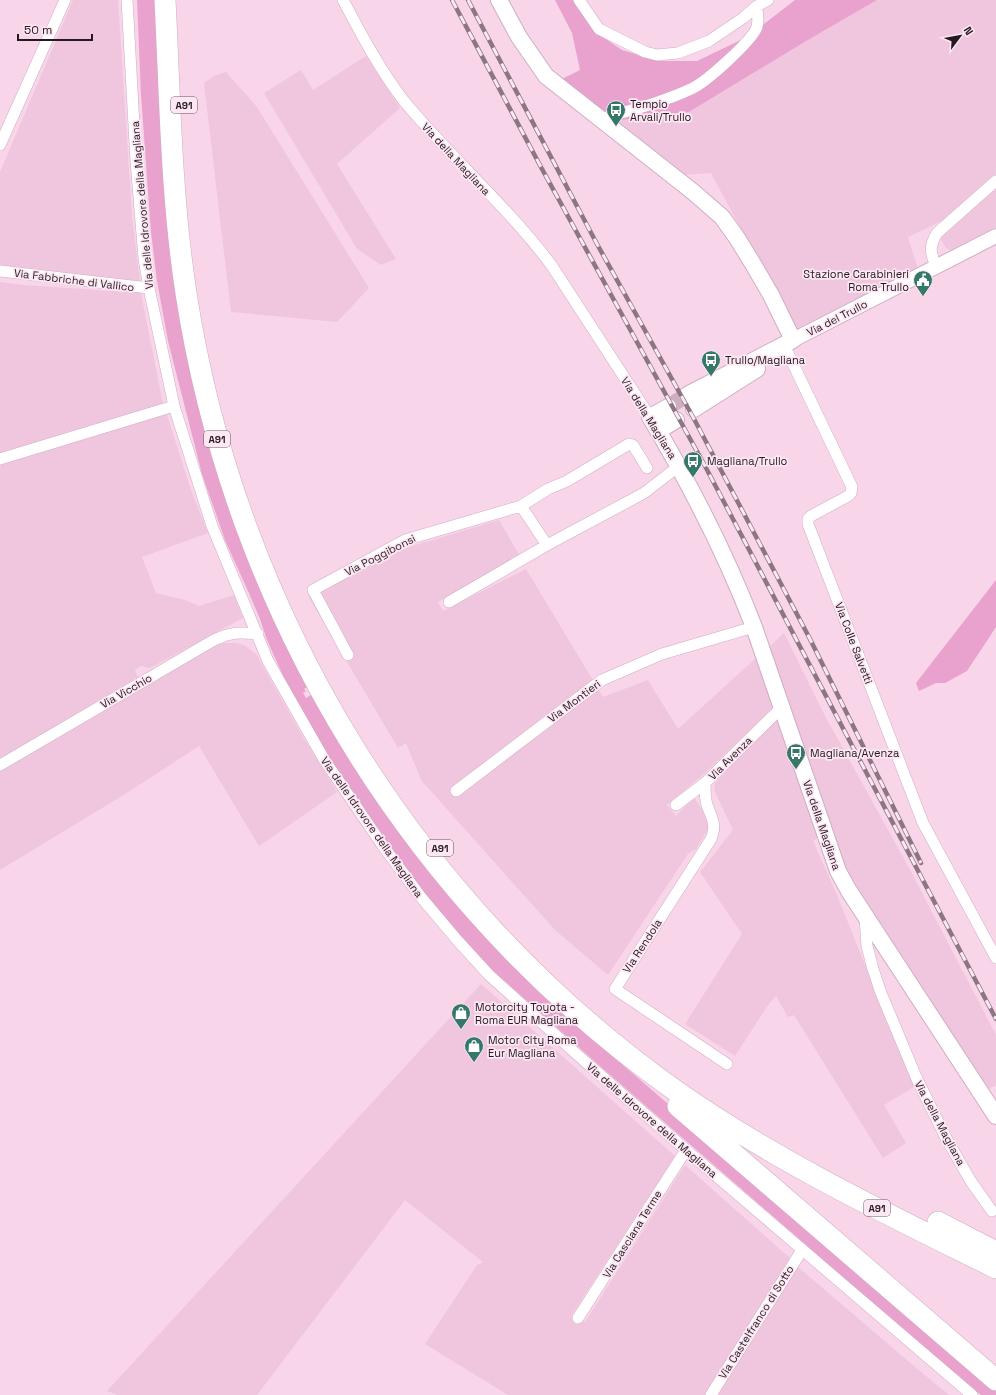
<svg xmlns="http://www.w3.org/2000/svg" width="996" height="1395" viewBox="0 0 996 1395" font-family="'Space Grotesk',sans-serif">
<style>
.built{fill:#f0c6de}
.green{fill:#e9a2cd}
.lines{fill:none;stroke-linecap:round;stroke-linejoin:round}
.secondary-tunnel{stroke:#ceafc1;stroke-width:16;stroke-dasharray:16 8;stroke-linecap:butt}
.minor-casing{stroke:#cfaec1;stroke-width:12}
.tertiary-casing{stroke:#cfaec1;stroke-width:16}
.secondary-casing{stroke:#cfaec1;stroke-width:18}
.motorway-casing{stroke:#cfaec1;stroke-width:22}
.minor{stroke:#fff;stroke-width:11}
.tertiary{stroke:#fff;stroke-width:14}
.secondary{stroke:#fff;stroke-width:16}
.motorway{stroke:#fff;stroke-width:21}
.rail-casing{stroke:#8d7683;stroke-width:4.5}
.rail{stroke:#fce7f3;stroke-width:3;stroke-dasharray:9;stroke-linecap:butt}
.labels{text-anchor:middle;stroke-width:3.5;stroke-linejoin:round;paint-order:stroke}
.shield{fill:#fce7f3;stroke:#66575f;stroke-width:1}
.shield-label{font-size:10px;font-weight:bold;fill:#251920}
.poi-label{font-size:11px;fill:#251920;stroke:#fce7f3;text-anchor:start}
.street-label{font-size:11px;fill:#251920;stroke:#fce7f3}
</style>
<rect width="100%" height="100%" fill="#f8d5e9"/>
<path class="built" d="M 73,0 L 118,0 L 132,216 L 140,282 L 0,265 L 0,172 Z
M 877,0 L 996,0 L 996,174 L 956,214 L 908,237 L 918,269 L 796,331 L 711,173 L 682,175 L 613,121 L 689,112 L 808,40 Z
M 366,56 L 400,108 L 337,164 L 396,259 L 381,265 L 357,249 L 264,93 L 301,70 L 313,90 Z
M 226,72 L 257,107 L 369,288 L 337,322 L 231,312 L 204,83 L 214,76 Z
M 996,185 L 996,227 L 951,250 L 946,248 L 939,237 Z
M 0,282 L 24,285 L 141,293 L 162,399 L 191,490 L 208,533 L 142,557 L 156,593 L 185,600 L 199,606 L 234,595 L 243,618 L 150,668 L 141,666 L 135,670 L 138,677 L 0,758 Z
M 499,520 L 520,556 L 438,602 L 443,611 L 526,569 L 603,697 L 648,680 L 678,729 L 756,658 L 774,707 L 704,774 L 667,805 L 676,816 L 694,797 L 711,824 L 696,849 L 688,854 L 608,975 L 555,930 L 421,780 L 406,743 L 398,748 L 308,596 L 379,559 L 409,547 Z
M 784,633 L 824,714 L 909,868 L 996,1035 L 996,1085 L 986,1091 L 842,863 L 769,647 Z
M 223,643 L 236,643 L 244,645 L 256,654 L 302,735 L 337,792 L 259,846 L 199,746 L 130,791 L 0,870 L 0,770 L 206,648 Z
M 775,717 L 780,727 L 818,838 L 813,841 L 837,895 L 914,1087 L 884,1105 L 906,1143 L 883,1158 L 794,1015 L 788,1017 L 776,996 L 768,1005 L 735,1056 L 685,1024 L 742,934 L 700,872 L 733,830 L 714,790 L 715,783 Z
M 481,984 L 675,1156 L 571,1316 L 585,1322 L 685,1165 L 790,1258 L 707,1395 L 508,1395 L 425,1344 L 477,1265 L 483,1262 L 405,1200 L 257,1395 L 117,1395 L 107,1391 Z
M 798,1267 L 908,1361 L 949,1395 L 716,1395 Z"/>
<path class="green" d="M 137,0 L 155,0 C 158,55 161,109 164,164 C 167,201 168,238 173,274 C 191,419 241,558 307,687 L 304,689 L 306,691 L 303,693 L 306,698 L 311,695 C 348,758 387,819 433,876 C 475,929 523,976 573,1022 L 996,1387 L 996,1395 L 981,1395 L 958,1377 L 601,1067 L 490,968 L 441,915 L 398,859 L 334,765 L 290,691 L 267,640 L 260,619 L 248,591 L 225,540 L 202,474 L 168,341 L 157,281 L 151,232 L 141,95 Z
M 555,0 L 576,0 L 595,32 L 622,50 L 659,61 L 697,61 L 747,37 L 795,0 L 877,0 L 808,40 L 689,112 L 613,121 L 558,81 L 580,70 L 572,33 Z
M 996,580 L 996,627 L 967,671 L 945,683 L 936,683 L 919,691 L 916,683 Z"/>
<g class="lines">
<path class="secondary-tunnel" d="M 668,407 L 687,395"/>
<g class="minor-casing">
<path id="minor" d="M 127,0 L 136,161 L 144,258 L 149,288 L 174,406 L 212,526 L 268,661 L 325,761 L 383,846 L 420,896 L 457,940 L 489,975 L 581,1058 L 686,1150 L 972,1395
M 343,0 C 361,34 380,70 404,101 C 451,158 508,207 552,266 L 650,417
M 579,0 L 599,29 L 645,52 L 657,55 L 678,53 L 709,41 L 743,18 L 757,6 C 757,13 759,20 757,27 C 752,41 707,81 693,88 C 664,102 631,110 600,119
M 757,6 L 768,0
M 0,145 L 65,0
M 936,266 C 930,252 929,247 937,233 L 996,181
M 0,271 L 149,288
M 784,345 L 852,487 L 851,493 L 848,496 L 811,516 L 808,519 L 808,524 L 923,823 L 996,958
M 0,459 L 174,406
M 521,506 L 548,489 L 567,481 L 629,444 L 633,445 L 647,468
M 449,602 L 547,545 L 644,493 L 679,466
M 348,655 L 313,590 L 405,540 L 521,506 L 547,545
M 0,765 L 214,640 C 231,632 239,632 258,634
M 705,783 C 705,790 705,799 707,805 C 712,819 717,824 711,839 L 615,989 L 727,1064
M 456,791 L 602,680 L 662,654 L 754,627
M 676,805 L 705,783 L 781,708
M 865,917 L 867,946 L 873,969 L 881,993 L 917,1079 L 946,1138 L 970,1180 L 992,1211
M 578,1318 L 686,1150
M 711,1395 L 802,1250"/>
</g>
<g class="tertiary-casing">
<path id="tertiary" d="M 793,340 L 996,236"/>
</g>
<g class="secondary-casing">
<path id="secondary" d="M 499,0 L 519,37 L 546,76 L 692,191 L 722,217 L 737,238 L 753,264 L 771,295 L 793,340 L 687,395
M 668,407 L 650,417 C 690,484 726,554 754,627 L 838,871 L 849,891 L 996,1116
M 694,409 L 757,369
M 658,431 L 676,420"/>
</g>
<g class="motorway-casing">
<path id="motorway" d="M 165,0 C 170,97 171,196 186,293 C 235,612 411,903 676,1091 C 776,1161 887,1214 996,1268
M 678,1106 L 996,1380
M 938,1222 L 996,1252"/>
</g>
<use href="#minor" class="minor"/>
<use href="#tertiary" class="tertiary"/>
<use href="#secondary" class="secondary"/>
<use href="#motorway" class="motorway"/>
<g class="rail-casing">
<path id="rail" d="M 452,0 L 542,169 L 705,466 L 996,1019
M 468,0 L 597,244 L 693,417 L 810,639 L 921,863"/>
</g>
<use href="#rail" class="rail"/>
</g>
<defs>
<g id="bus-pin" transform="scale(1)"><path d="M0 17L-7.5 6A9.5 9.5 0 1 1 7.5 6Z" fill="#35786a" stroke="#fce7f3"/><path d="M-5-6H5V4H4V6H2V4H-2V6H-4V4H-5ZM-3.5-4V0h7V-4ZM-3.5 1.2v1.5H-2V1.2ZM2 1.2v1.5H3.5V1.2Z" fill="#fff"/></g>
<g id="civic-pin" transform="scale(1)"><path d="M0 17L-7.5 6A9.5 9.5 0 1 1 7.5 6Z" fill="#35786a" stroke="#fce7f3"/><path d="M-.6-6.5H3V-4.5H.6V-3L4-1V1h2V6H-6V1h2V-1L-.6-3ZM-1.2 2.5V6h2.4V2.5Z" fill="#fff"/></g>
<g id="shop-pin" transform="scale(1)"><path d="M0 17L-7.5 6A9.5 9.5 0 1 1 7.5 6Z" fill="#35786a" stroke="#fce7f3"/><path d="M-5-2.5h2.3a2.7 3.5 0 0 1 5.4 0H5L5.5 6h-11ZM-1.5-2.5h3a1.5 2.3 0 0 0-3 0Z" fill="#fff"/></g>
</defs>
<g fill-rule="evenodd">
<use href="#bus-pin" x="616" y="110"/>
<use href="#civic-pin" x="923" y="280"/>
<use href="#bus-pin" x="711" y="360"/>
<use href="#bus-pin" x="693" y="461"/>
<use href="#bus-pin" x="796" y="753"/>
<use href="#shop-pin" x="461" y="1013"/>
<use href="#shop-pin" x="474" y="1046"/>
</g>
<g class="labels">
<g class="shield">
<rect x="171" y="97" width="26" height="16" rx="3"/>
<rect x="204" y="431" width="26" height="16" rx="3"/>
<rect x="427" y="840" width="26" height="16" rx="3"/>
<rect x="864" y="1200" width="26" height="16" rx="3"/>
</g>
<g class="shield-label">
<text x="184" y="109">A91</text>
<text x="217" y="443">A91</text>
<text x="440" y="852">A91</text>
<text x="877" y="1212">A91</text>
</g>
<g class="poi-label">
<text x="630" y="108">Tempio<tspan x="630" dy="13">Arvali/Trullo</tspan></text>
<text x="909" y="278" text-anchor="end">Stazione Carabinieri<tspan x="909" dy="13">Roma Trullo</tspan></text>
<text x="725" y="364">Trullo/Magliana</text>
<text x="707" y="465">Magliana/Trullo</text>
<text x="810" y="757">Magliana/Avenza</text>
<text x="475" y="1011">Motorcity Toyota -<tspan x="475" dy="13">Roma EUR Magliana</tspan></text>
<text x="488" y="1044">Motor City Roma<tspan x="488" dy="13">Eur Magliana</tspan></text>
</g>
<g class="street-label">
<text transform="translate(456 159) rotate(47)" y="4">Via della Magliana</text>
<text transform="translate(142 205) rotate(-95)" y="4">Via delle Idrovore della Magliana</text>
<text transform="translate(74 280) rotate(7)" y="4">Via Fabbriche di Vallico</text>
<text transform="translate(837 318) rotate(-27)" y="4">Via del Trullo</text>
<text transform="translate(649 418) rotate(58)" y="4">Via della Magliana</text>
<text transform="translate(380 555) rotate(-27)" y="4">Via Poggibonsi</text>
<text transform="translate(854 643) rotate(69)" y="4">Via Colle Salvetti</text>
<text transform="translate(126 691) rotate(-30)" y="4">Via Vicchio</text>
<text transform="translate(574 701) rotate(-37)" y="4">Via Montieri</text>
<text transform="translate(730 758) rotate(-45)" y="4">Via Avenza</text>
<text transform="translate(822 825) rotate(71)" y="4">Via della Magliana</text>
<text transform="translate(372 827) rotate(55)" y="4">Via delle Idrovore della Magliana</text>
<text transform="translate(642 946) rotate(-57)" y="4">Via Rendola</text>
<text transform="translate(652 1120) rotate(41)" y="4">Via delle Idrovore della Magliana</text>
<text transform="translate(940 1123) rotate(62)" y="4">Via della Magliana</text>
<text transform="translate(632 1234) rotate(-58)" y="4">Via Casciana Terme</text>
<text transform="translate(756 1322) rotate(-58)" y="4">Via Castelfranco di Sotto</text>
</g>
</g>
<g transform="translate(960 36) rotate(58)" stroke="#fce7f3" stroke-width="3" paint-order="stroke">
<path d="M0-3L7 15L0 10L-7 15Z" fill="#251920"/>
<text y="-6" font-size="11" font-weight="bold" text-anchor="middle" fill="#251920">N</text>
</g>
<path d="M18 34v6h74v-6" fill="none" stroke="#251920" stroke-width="2"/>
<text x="24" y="34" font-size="12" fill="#251920" stroke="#fce7f3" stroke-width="3" paint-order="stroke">50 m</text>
</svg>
